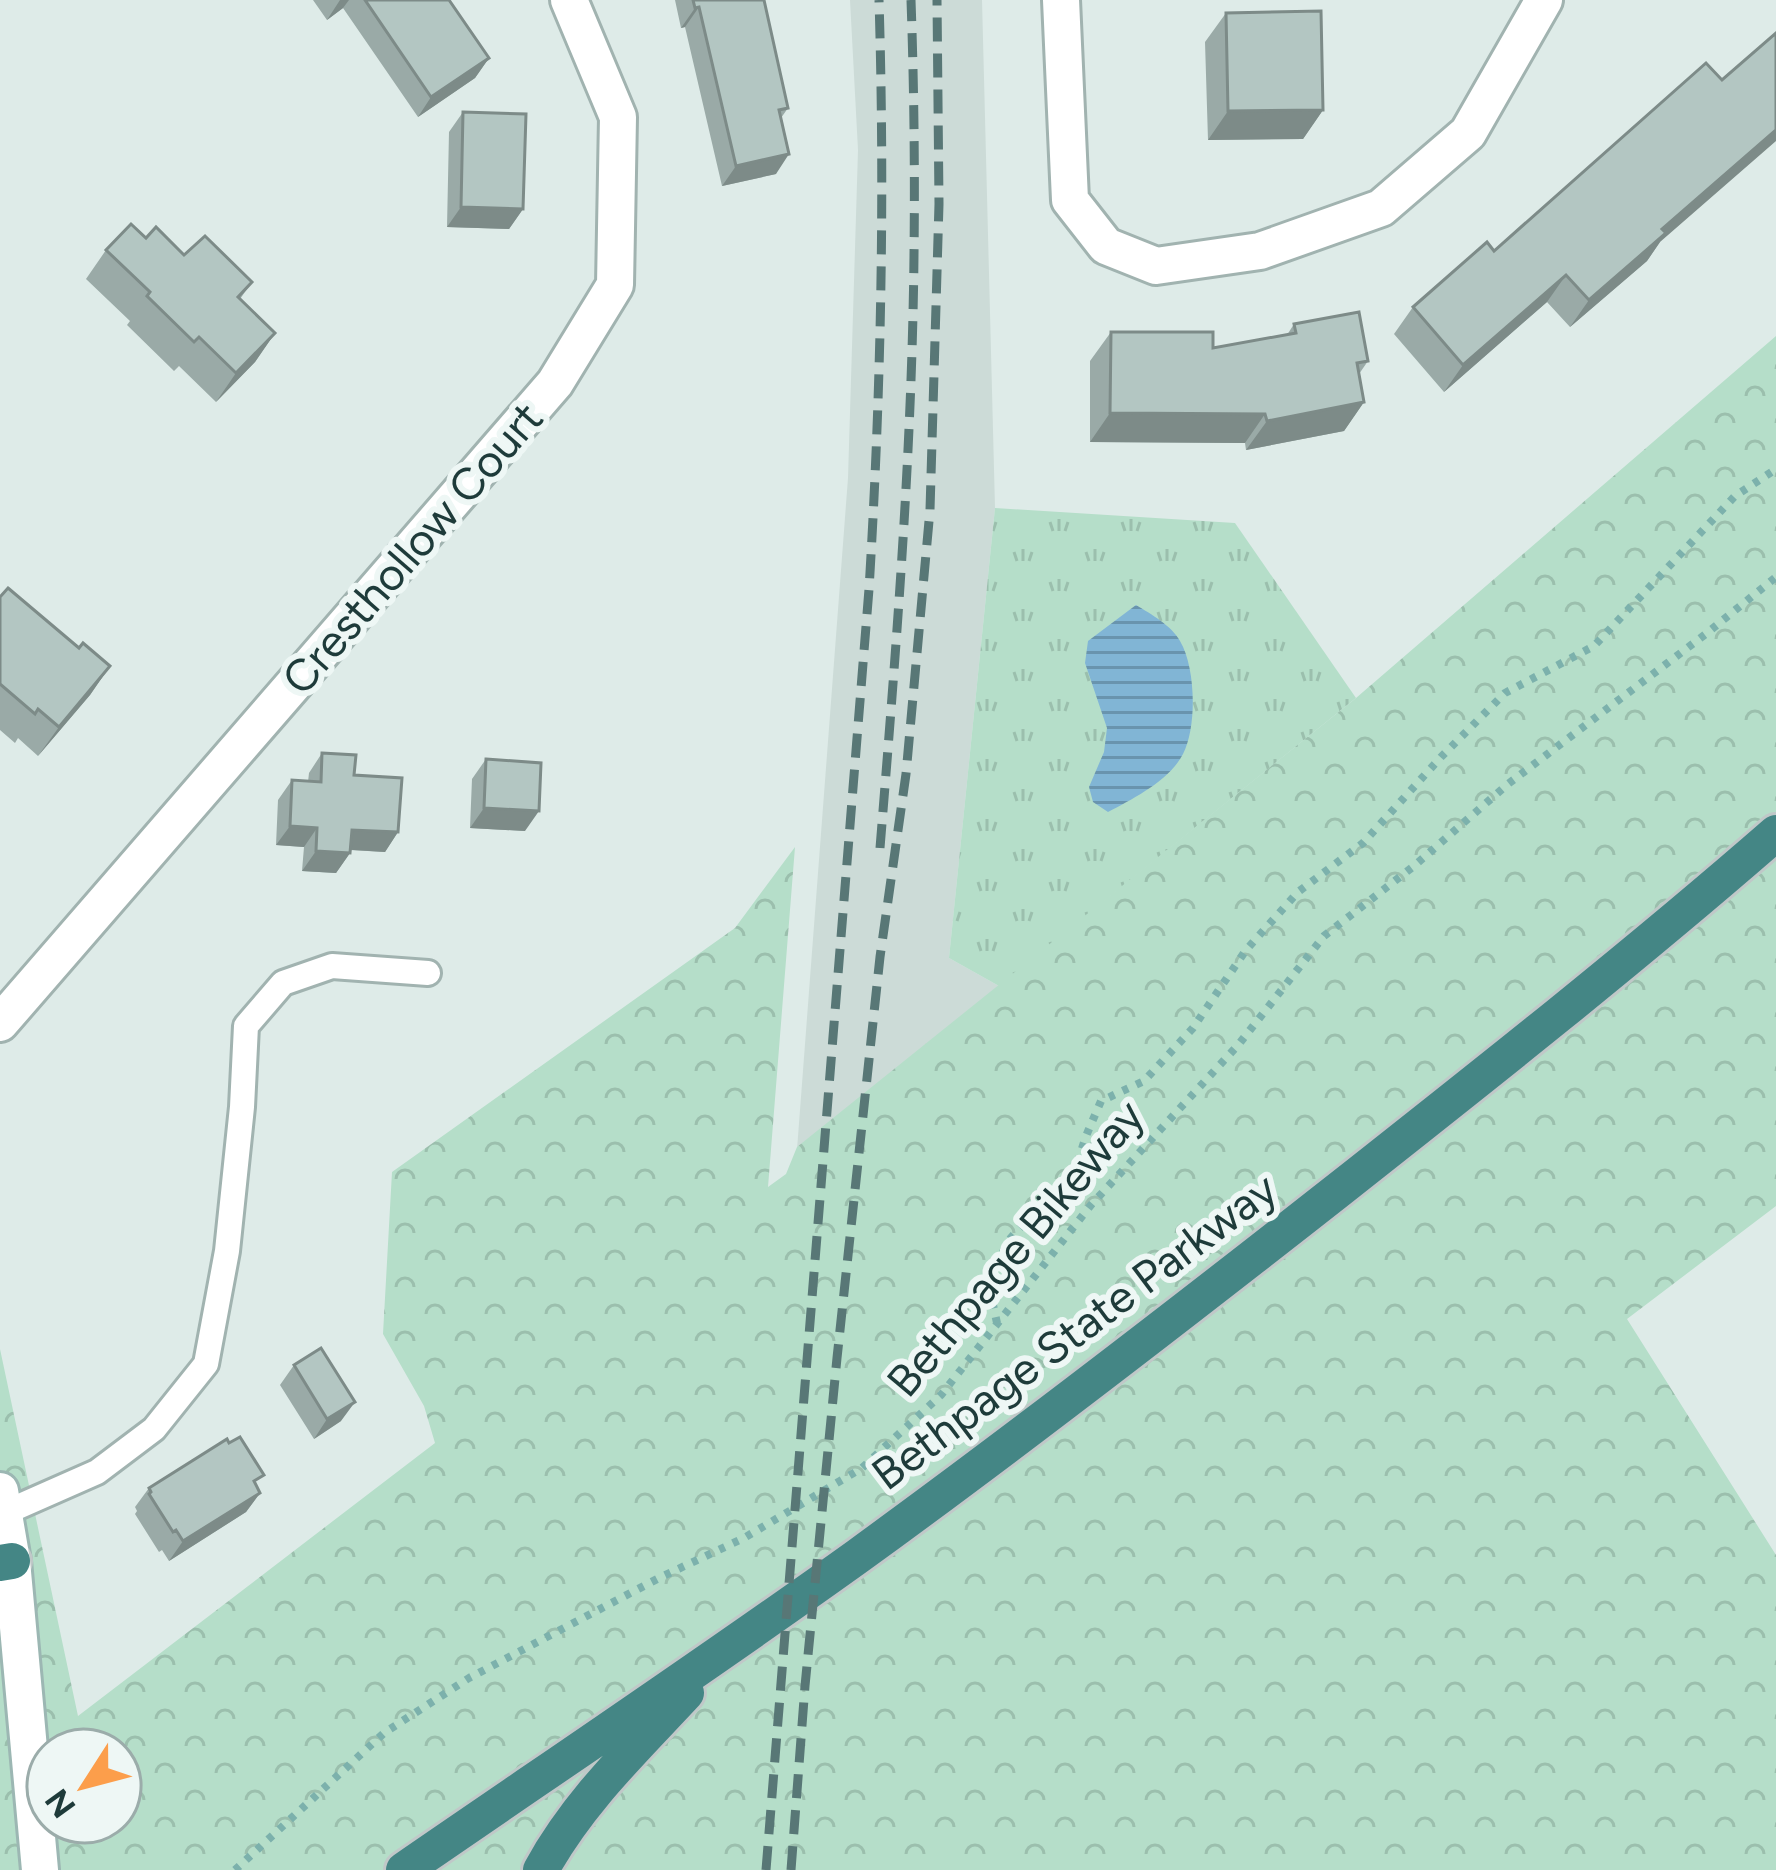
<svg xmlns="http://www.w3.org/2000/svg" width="1776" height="1870" viewBox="0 0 1776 1870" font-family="Figtree,sans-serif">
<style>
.built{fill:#ccdbd7}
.grass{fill:url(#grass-tufts)}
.forest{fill:url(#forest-crowns);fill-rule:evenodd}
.water{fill:url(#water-rules)}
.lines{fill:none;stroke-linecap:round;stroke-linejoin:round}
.service-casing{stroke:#a1b3b0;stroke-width:30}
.minor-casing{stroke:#a1b3b0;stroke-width:42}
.secondary-casing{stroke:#9cb7b3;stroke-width:42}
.trunk-casing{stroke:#c0c8c8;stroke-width:42}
.path{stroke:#7cb1ac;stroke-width:8;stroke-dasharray:6 9;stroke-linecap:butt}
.service{stroke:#fff;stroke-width:24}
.minor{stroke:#fff;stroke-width:36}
.secondary{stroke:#fff;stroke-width:36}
.trunk{stroke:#448685;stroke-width:36}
.rail{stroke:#587776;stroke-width:9;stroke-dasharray:24 12;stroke-linecap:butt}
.wall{fill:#9aaaa7}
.shaded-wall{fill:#7d8b88}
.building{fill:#b3c6c2;stroke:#7d8b88;stroke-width:3}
.labels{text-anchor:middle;stroke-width:12;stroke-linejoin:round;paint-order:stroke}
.street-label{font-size:45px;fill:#1e3b3a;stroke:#eef7f5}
</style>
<defs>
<pattern id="grass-tufts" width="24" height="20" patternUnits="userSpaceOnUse" patternTransform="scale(3)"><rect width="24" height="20" fill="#b5dec9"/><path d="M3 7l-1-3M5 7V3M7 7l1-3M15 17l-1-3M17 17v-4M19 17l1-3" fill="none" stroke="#9bbfad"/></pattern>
<pattern id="forest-crowns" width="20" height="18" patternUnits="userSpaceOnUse" patternTransform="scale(3)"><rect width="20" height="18" fill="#b5dec9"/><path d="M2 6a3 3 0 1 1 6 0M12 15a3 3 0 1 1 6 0" fill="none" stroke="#9bbfad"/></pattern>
<pattern id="water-rules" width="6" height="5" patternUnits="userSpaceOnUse" patternTransform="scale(3)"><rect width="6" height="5" fill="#81b5d5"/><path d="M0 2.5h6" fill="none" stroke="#6994ae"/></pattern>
</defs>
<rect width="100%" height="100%" fill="#deebe8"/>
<path class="built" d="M 850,0 L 982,0 L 995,508 L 949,958 L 999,986 L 771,1492 L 848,478 L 858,150 Z"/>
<path class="grass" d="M 995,508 L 1235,523 L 1356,698 L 999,986 L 949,958 Z"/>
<path class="forest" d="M 1776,336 L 1776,1206 L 1627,1319 L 1776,1555 L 1776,1870 L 0,1870 L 0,1349 L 78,1716 L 435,1443 L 424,1406 L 383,1334 L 392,1172 L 735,928 L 795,847 L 768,1187 L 786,1174 L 797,1147 L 1356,698 ZM 48,1750 L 120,1750 L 120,1822 L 48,1822 Z"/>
<path class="water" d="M 1136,605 C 1151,614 1172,626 1180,641 C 1196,668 1197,727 1183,754 C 1170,780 1133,799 1108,812 L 1093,802 L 1089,787 L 1104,752 L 1107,728 L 1085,663 L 1088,641 Z"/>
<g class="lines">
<g class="service-casing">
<path id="service" d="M 4,1513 L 97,1472 L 154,1429 L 206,1364 L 227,1251 L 242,1107 L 246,1026 L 283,983 L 332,966 L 428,973"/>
</g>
<g class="minor-casing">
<path id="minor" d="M 1061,0 L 1070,200 L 1106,246 L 1156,266 L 1260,251 L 1381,208 L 1468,133 L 1544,0
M 0,1023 L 555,383 L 615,285 L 618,117 L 569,0"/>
</g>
<g class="secondary-casing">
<path id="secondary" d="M 0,1491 L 12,1561 L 40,1870"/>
</g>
<g class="trunk-casing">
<path id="trunk" d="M 0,1563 L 12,1561
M 404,1870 C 555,1766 709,1663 858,1556 C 1022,1437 1182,1313 1341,1188 C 1488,1072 1635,956 1776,833
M 541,1870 C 578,1802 634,1749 686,1693"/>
</g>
<path class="path" d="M 997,1323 L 988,1282 L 1009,1240 L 1041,1204 L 1071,1183 L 1086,1136 L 1101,1101 L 1144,1081 L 1193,1028 L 1246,950 L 1298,892 L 1363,843 L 1441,757 L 1505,693 L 1594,646 L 1735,496 L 1776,469
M 235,1870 L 384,1733 L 469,1678 L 659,1578 L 744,1538 L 862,1468 L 941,1395 L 1091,1205 L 1239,1044 L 1324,936 L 1414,866 L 1508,784 L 1707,633 L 1776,577"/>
<use href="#service" class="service"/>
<use href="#minor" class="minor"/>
<use href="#secondary" class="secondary"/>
<use href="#trunk" class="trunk"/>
<path class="rail" d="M 880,848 C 896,650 912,453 914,255 C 915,170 914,85 911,0
M 766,1870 L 869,589 C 881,393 885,197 879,0
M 791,1870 L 805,1686 L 837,1358 L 880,957 L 906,774 L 930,510 L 939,204 L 937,0"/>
</g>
<path class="wall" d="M 313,0 L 449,0 L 489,58 L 475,78 L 418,117 L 343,8 L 327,20 Z
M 675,0 L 764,0 L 788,108 L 781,118 L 776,174 L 722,186 L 685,27 L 681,28 Z
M 1226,13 L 1323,110 L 1303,139 L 1208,140 L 1205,42 Z
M 463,112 L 523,209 L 509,229 L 447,227 L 449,132 Z
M 146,238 L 252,282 L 240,299 L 275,333 L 255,362 L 216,402 L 179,366 L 174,371 L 127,325 L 130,321 L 86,279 L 106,250 Z
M 1660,242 L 1647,261 L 1570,327 L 1547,302 L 1444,392 L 1394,334 L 1413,307 L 1494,251 Z
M 1294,324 L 1368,361 L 1359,374 L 1364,402 L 1344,431 L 1246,450 L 1245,443 L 1090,442 L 1090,361 L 1111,332 L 1213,348 L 1287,335 Z
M 0,597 L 110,666 L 90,695 L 38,756 L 18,738 L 15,743 L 0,730 Z
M 322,753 L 354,775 L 398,832 L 385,852 L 350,850 L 350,853 L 336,873 L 302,871 L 304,847 L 276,845 L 278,800 L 292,780 L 308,782 L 309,773 Z
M 486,759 L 525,831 L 470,828 L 472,779 Z
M 294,1365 L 341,1421 L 314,1439 L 280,1385 Z
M 256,1486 L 260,1493 L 246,1512 L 169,1561 L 162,1550 L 159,1552 L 135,1514 L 137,1511 L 135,1507 L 149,1488 Z"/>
<path class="shaded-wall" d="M 340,0 L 349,0 L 343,8 L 327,20 Z
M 699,7 L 685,27 L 681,28 L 695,8 Z
M 489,58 L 475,78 L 418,117 L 431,97 Z
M 1323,110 L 1303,139 L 1208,140 L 1228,111 Z
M 1776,130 L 1776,141 L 1660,242 L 1647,261 L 1570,327 L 1589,300 L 1662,229 Z
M 789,154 L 776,174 L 722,186 L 736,166 Z
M 461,207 L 523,209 L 509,229 L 447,227 Z
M 1566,275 L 1547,302 L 1444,392 L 1463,365 Z
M 275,333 L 255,362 L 216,402 L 236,373 Z
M 1364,402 L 1344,431 L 1246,450 L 1267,421 Z
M 1110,413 L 1265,414 L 1245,443 L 1090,442 Z
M 110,666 L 90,695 L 38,756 L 59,727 Z
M 484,808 L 539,811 L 525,831 L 470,828 Z
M 290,826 L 317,828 L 304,847 L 276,845 Z
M 352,830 L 398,832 L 385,852 L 338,849 Z
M 316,851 L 350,853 L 336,873 L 302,871 Z
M 355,1402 L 341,1421 L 314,1439 L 327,1419 Z
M 260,1493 L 246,1512 L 169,1561 L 183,1541 Z"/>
<path class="building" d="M 365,0 L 449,0 L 489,58 L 431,97 Z
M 693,0 L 764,0 L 788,108 L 779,110 L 789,154 L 736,166 L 699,7 L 695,8 Z
M 1321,11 L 1323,110 L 1228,111 L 1226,13 Z
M 1776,33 L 1776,130 L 1662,229 L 1666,233 L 1589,300 L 1566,275 L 1463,365 L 1413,307 L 1487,242 L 1494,251 L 1706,63 L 1722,80 Z
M 463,112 L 526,114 L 523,209 L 461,207 Z
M 131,224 L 146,238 L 156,227 L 184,255 L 205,236 L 252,282 L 238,297 L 275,333 L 236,373 L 199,337 L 194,342 L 147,296 L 150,292 L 106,250 Z
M 1359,312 L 1368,361 L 1357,363 L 1364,402 L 1267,421 L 1265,414 L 1110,413 L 1111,332 L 1213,332 L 1213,348 L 1296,333 L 1294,324 Z
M 8,588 L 79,648 L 83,643 L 110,666 L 59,727 L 38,709 L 35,714 L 0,684 L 0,597 Z
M 322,753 L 356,755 L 354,775 L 402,778 L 398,832 L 352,830 L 350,853 L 316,851 L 317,828 L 290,826 L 292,780 L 321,782 Z
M 486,759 L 541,763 L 539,811 L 484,808 Z
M 321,1348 L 355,1402 L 327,1419 L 294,1365 Z
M 240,1437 L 264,1475 L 254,1481 L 260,1493 L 183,1541 L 176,1530 L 173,1532 L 149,1494 L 151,1492 L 149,1488 L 227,1439 L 229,1443 Z"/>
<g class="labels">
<g class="street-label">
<text transform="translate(412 548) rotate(-49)" y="16">Cresthollow Court</text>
<text transform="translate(1015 1248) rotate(-50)" y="16">Bethpage Bikeway</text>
<text transform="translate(1074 1331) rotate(-37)" y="16">Bethpage State Parkway</text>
</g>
</g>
<g transform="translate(84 1786) rotate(234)"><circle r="57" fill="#eef7f5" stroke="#9bacaa" stroke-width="3"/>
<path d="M0-9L21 45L0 30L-21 45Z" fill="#fc9e4b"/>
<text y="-18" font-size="33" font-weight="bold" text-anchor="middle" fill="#1e3b3a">N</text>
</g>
</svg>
